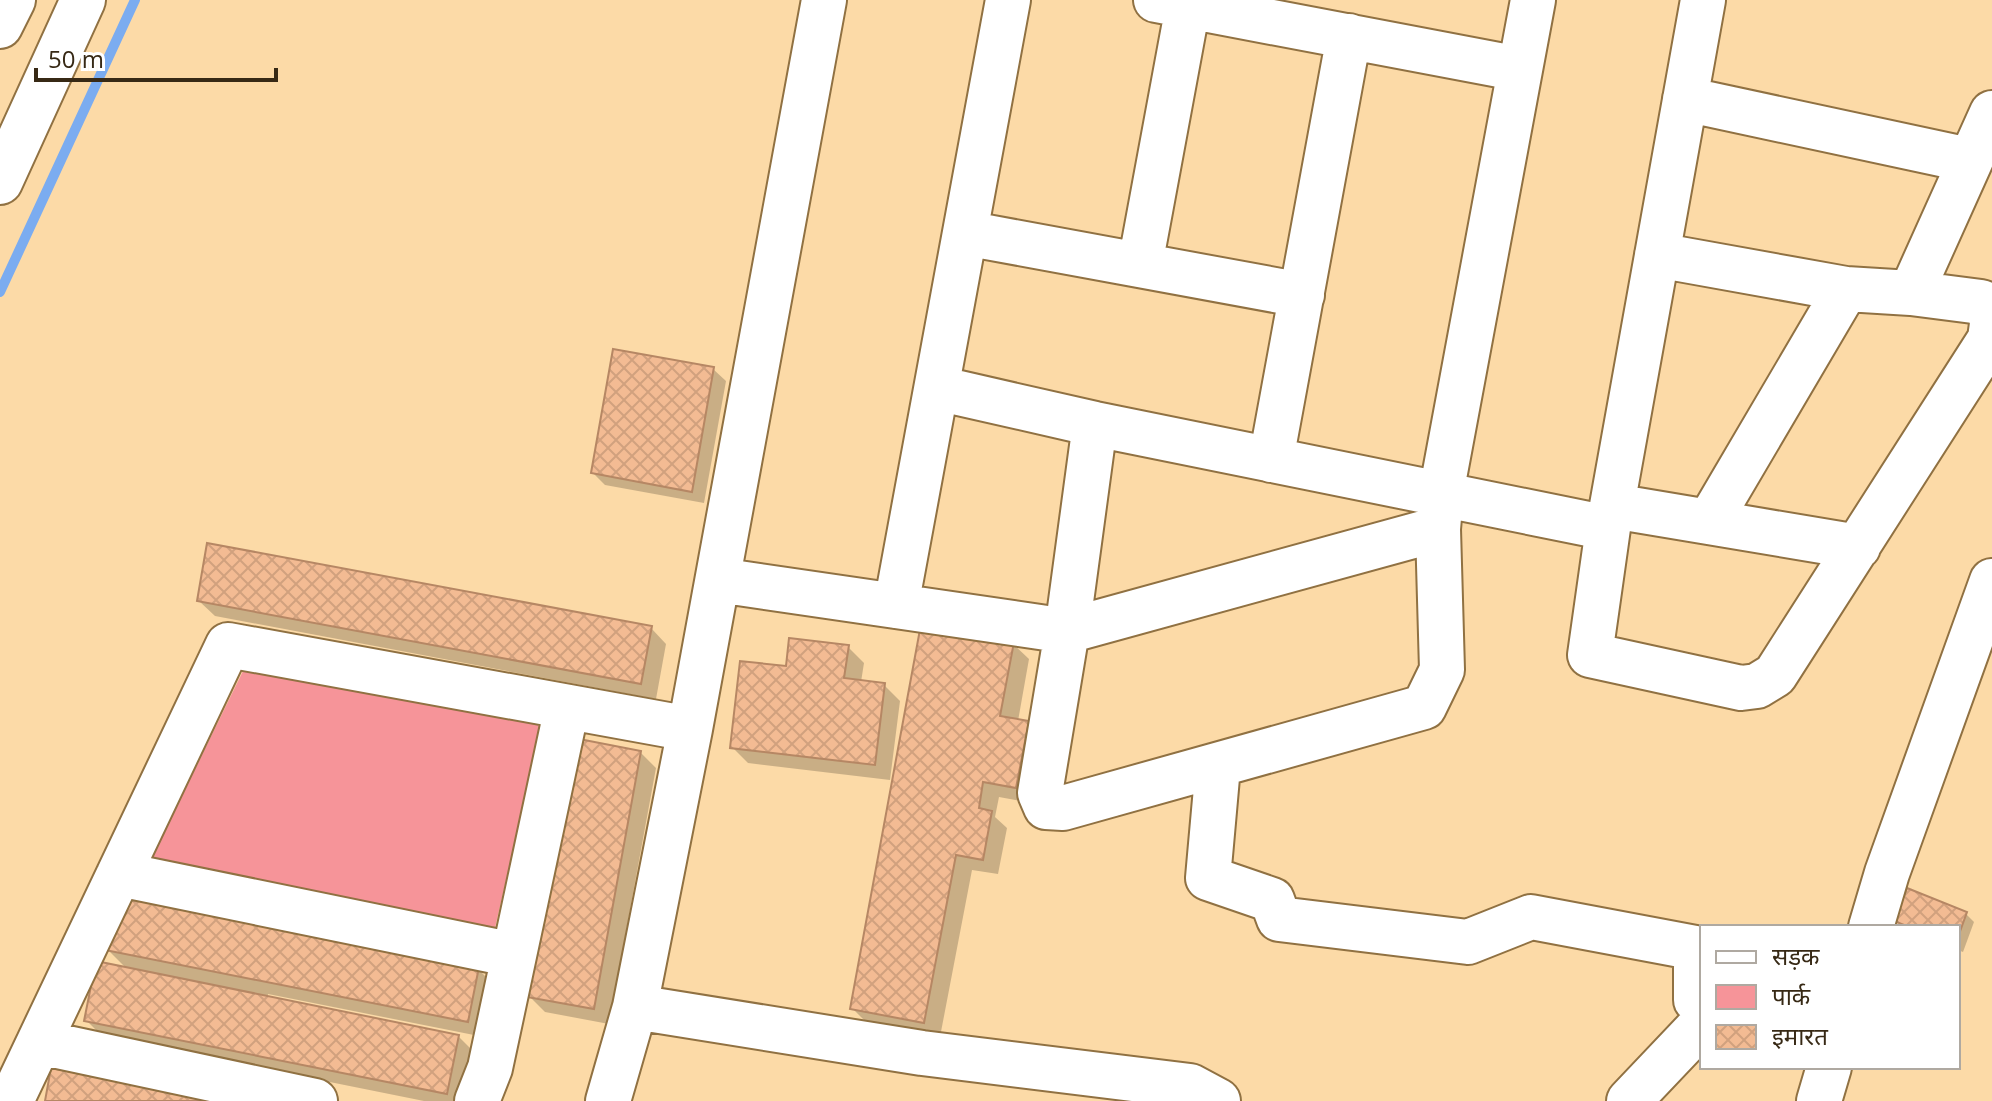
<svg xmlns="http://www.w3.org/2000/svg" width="1992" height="1101" viewBox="0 0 1992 1101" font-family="'Open Sans','Noto Sans Devanagari',sans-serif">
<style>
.park{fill:#f69499}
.shadow{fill:#0003}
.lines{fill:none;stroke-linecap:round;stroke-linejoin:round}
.stream{stroke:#7bacf0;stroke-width:10}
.building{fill:url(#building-cross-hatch);stroke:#b68764;stroke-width:2}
.minor-casing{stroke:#907142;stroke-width:48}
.minor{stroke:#fff;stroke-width:44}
</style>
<defs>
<pattern id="building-cross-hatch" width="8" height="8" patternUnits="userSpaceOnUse" patternTransform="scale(2)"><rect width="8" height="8" fill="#f3bb93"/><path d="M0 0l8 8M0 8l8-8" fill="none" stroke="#d1a17e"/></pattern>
</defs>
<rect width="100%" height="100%" fill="#fcdaa7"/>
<path class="park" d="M 245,667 L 542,725 L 494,932 L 148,865 Z"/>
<path class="shadow" d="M 713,369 L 726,381 L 704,503 L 605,485 L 593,473 Z
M 199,601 L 651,628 L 666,644 L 656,699 L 215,616 Z
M 1013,644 L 1029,659 L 1018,721 L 1028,723 L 1044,739 L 1032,803 L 999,797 L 995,817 L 1007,828 L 998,874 L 972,870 L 940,1037 L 868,1024 L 852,1008 Z
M 848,647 L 864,663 L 861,682 L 884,685 L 900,701 L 890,780 L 748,763 L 732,747 L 788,669 Z
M 640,752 L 656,768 L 609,1024 L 545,1012 L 529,996 Z
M 1966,914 L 1974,922 L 1963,952 L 1958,950 L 1958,927 L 1903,927 L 1897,921 Z
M 107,949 L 478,969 L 494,985 L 484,1037 L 268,994 L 268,998 L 458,1036 L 474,1052 L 464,1101 L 424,1101 L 102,1036 L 86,1020 L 128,970 Z"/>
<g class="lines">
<path class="stream" d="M 0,292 L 135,0"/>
</g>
<path class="building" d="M 613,349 L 714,367 L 692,492 L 591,473 Z
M 207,543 L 652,626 L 641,684 L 197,601 Z
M 921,624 L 1014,642 L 1000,716 L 1029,721 L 1016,788 L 983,782 L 979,808 L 992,811 L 983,860 L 956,855 L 924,1023 L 850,1009 Z
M 789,638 L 849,645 L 844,678 L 885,683 L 875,765 L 730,748 L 740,661 L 786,666 Z
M 574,738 L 641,751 L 594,1009 L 527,997 Z
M 1907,888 L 1967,912 L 1958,937 L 1958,927 L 1909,927 L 1894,921 Z
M 116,895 L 479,967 L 468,1022 L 105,950 Z
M 96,961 L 459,1035 L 447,1094 L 84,1021 Z
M 51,1068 L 226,1101 L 45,1101 Z"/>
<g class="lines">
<g class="minor-casing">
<path id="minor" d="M 1156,0 L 1520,69
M 1703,0 L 1608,528 L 1590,655 L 1741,688 L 1757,686 L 1775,675 L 1990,339 L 1992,324
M 0,26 L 13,0
M 1685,99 L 1969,160
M 0,182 L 83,0
M 965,233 L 1302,295
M 1657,255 L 1846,289 L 1911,293 L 1981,302 L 1992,316
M 1140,265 L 1188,6
M 1911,293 L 1992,113
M 937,388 L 1095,424 L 1608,528
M 1095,424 L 1067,631 L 1040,793 L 1046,807 L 1063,808 L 1424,707 L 1442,670 L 1438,529 L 1441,494 L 1533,0
M 1271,460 L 1349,36
M 1613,506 L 1858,547
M 1709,522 L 1846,289
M 718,580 L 1067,631 L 1438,529
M 896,606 L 1008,0
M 1218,766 L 1208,878 L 1272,900 L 1279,919 L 1468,942 L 1531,917 L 1696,948 L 1696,1000 L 1702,1004
M 119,874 L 514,955
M 1871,927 L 1887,873 L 1992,581
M 635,1007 L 922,1053 L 1190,1086 L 1218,1101
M 39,1042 L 315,1101
M 11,1101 L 228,645 L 690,729
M 477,1101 L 490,1068 L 567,707
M 608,1101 L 635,1007 L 690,729 L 824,0
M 1629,1101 L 1702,1024
M 1819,1101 L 1829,1067"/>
</g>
<use href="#minor" class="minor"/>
</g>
<rect x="1700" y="925" width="260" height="144" fill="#ffffff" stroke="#afa9a1" stroke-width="2"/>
<rect x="1716" y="951" width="40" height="12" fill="#ffffff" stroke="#afa9a1" stroke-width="2"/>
<text x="1772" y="965" font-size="24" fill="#372915">सड़क</text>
<rect x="1716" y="985" width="40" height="24" fill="#f69499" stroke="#afa9a1" stroke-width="2"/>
<text x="1772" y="1005" font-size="24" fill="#372915">पार्क</text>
<rect x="1716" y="1025" width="40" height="24" fill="url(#building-cross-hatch)" stroke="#afa9a1" stroke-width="2"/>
<text x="1772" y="1045" font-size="24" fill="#372915">इमारत</text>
<path d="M36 68v12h240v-12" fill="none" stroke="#372915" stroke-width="4"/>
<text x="48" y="68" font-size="24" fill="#372915" stroke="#ffffff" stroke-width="6" paint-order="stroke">50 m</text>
</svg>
